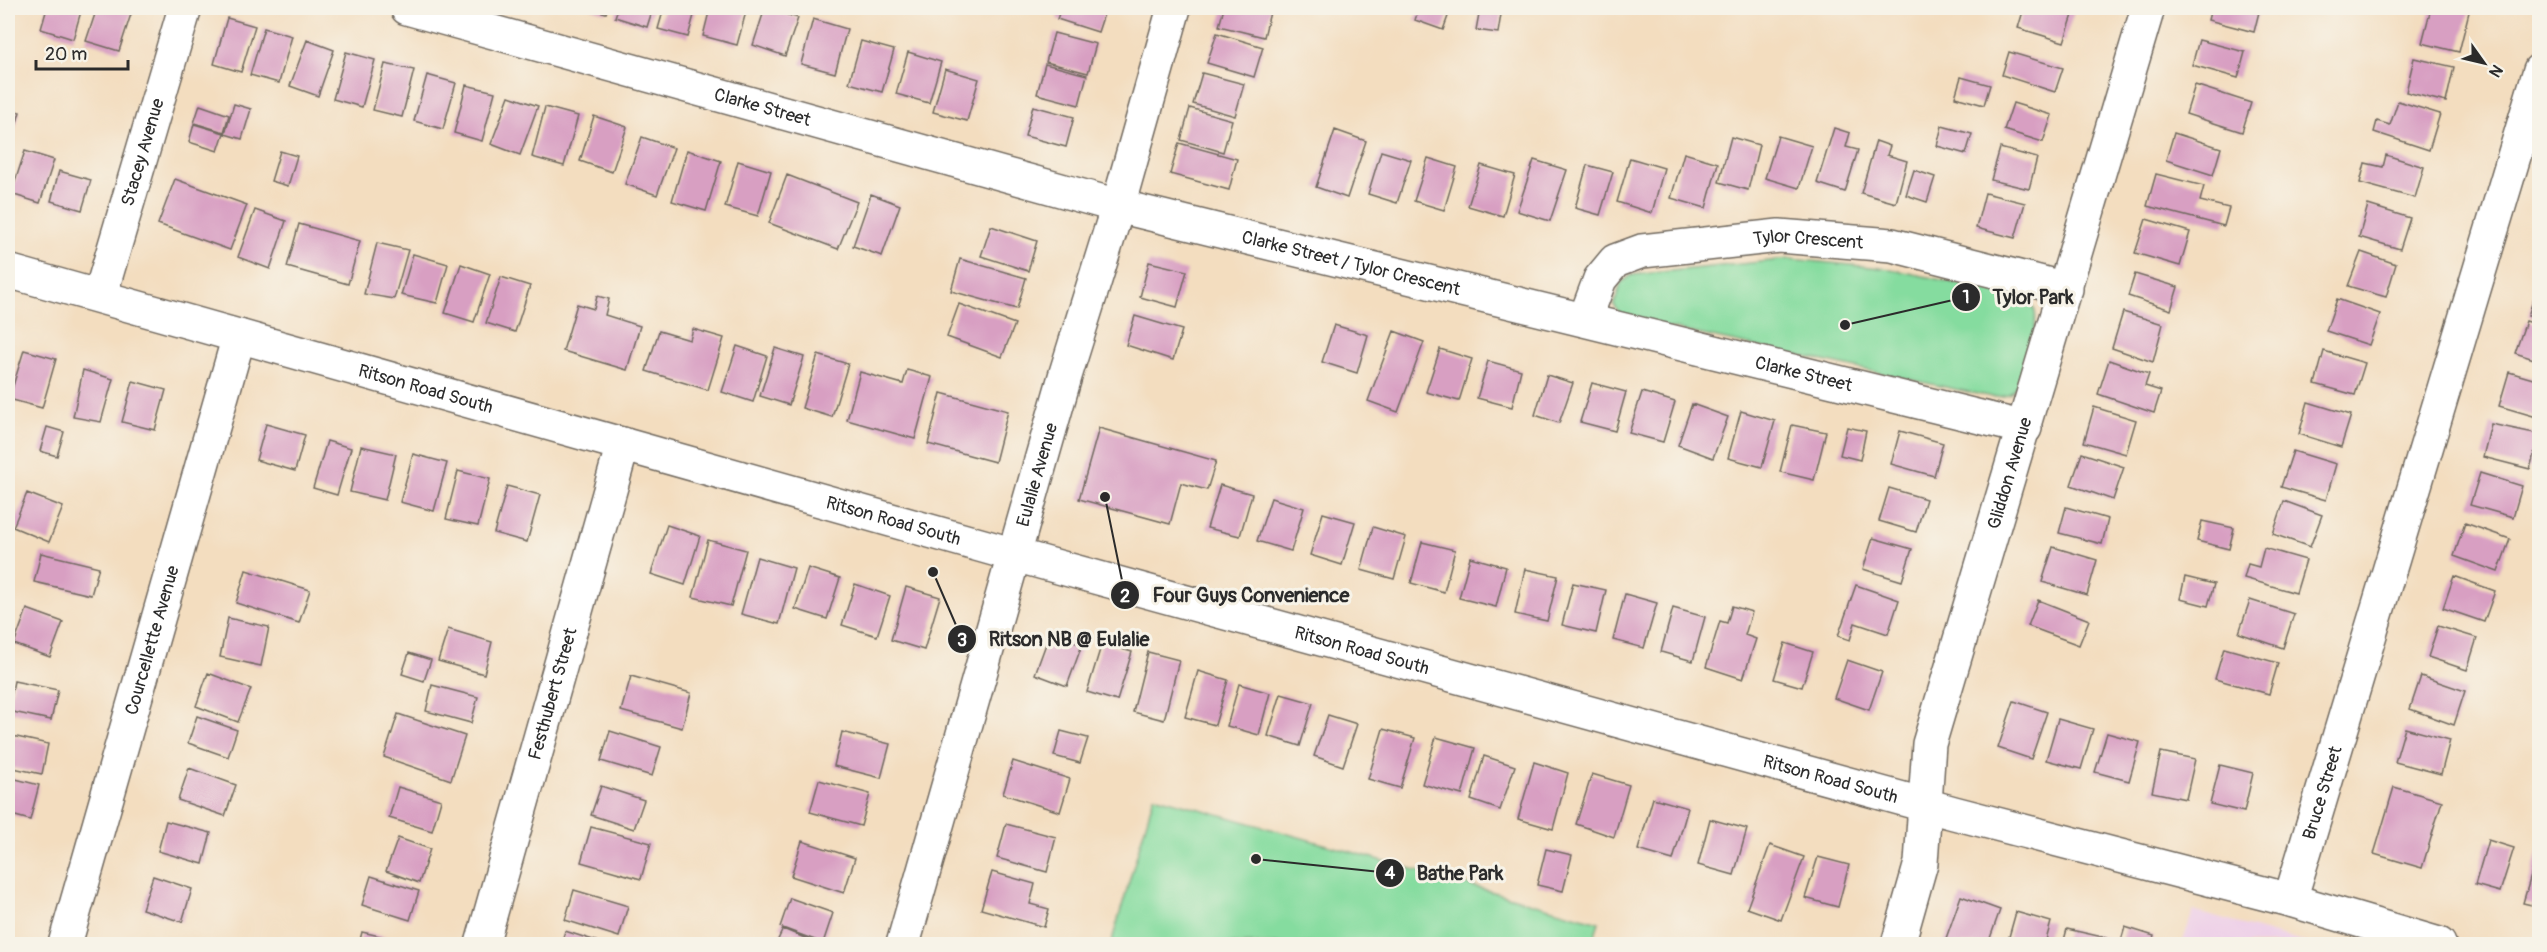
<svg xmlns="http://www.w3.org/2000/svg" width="2547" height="952" viewBox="0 0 2547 952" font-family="Pangolin,sans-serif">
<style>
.built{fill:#eed0e8}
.green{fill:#85dc9f;stroke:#588465;stroke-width:1.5}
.building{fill:#d89fc2}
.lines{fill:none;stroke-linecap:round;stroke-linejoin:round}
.minor-casing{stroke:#71695f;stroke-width:36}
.major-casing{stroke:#71695f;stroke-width:36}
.minor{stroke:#fff;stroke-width:33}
.major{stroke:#fff;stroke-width:33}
.labels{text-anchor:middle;stroke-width:6;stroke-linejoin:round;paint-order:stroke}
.street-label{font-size:18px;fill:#2b2b2b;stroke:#f7f3e8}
.leader{fill:none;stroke:#2b2b2b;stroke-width:2}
.callout-dot{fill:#2b2b2b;stroke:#f7f3e8;stroke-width:2}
.mark-label{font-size:18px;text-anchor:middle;font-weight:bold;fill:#fff}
.callout-label{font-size:20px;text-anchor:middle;font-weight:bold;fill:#2b2b2b;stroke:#f7f3e8;stroke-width:6;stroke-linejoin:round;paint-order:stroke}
</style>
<rect width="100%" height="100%" fill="#f7f3e8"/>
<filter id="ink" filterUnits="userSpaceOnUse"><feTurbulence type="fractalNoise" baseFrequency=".0167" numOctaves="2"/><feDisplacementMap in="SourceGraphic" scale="12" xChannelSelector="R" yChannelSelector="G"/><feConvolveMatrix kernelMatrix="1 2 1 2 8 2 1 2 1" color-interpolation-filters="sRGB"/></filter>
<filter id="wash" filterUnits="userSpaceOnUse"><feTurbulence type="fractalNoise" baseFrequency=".008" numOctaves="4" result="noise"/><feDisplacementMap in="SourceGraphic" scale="24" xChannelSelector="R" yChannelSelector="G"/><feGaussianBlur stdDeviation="1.35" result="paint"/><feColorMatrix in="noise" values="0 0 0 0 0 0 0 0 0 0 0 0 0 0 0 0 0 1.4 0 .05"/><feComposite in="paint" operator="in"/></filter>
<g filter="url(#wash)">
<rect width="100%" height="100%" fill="#f3ddbf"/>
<path class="built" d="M 2193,911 L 2310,944 L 2182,944 Z"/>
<path class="green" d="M 1790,259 L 1891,269 L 2023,298 C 2026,301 2031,304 2033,307 C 2042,320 2024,381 2013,391 C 2007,397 1999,397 1992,397 L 1628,319 L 1620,314 L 1614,305 L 1621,283 L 1632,275 Z
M 1154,796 L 1599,922 L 1592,944 L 1111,944 Z"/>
<g id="blocks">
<path class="building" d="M 47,8 L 82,8 L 73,39 L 41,29 Z
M 97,8 L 133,8 L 119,51 L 86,41 Z
M 589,8 L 608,8 L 606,13 Z
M 618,8 L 653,8 L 647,27 L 615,17 Z
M 664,8 L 696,8 L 688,37 L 658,29 Z
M 710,8 L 747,8 L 737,45 L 703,36 Z
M 765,8 L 798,18 L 785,56 L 753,45 Z
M 1061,8 L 1106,8 L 1098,32 L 1057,19 Z
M 1224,8 L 1271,8 L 1264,37 L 1219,26 Z
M 1419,8 L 1451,8 L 1443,30 L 1415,20 Z
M 1480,8 L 1502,8 L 1498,33 L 1476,30 Z
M 2024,8 L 2059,8 L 2074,12 L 2064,42 L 2018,28 Z
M 2211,8 L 2260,8 L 2254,32 L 2208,20 Z
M 2431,8 L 2470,8 L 2459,52 L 2422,43 Z
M 227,18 L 255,26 L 241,72 L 214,64 Z
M 813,19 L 847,29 L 835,73 L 801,64 Z
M 264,28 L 292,36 L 279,83 L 250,75 Z
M 1054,33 L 1096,44 L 1088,73 L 1046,62 Z
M 1217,33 L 1263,47 L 1254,77 L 1207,63 Z
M 307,40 L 334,50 L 318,96 L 290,86 Z
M 2199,40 L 2245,52 L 2238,78 L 2192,65 Z
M 861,41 L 894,50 L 882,92 L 849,83 Z
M 346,52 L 375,60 L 362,107 L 333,99 Z
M 908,52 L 941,62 L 929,103 L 896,94 Z
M 2009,52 L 2063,68 L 2055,92 L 2002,75 Z
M 2414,58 L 2454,67 L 2446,102 L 2406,92 Z
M 385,64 L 414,70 L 402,117 L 373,110 Z
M 1045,64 L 1087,75 L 1079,105 L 1037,94 Z
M 945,69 L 979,79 L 967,121 L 933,112 Z
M 1202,73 L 1244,84 L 1235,116 L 1193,104 Z
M 427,75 L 456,83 L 443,129 L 414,121 Z
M 1961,77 L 1990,85 L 1984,105 L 1955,97 Z
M 466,85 L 495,92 L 482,141 L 454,133 Z
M 2195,85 L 2251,103 L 2242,132 L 2186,114 Z
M 509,96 L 538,106 L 520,155 L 491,144 Z
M 2398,101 L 2440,114 L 2429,150 L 2374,132 L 2377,121 L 2390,125 Z
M 2013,103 L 2052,115 L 2043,142 L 2004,130 Z
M 234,104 L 251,109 L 242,139 L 225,134 Z
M 200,105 L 229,115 L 224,132 L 194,123 Z
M 1033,106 L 1074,117 L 1066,147 L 1025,136 Z
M 545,107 L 578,116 L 564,166 L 532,157 Z
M 1190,108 L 1232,120 L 1223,152 L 1181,140 Z
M 8,109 L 20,112 L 8,153 Z
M 594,116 L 627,127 L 612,172 L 580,161 Z
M 194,124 L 224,133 L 218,151 L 189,142 Z
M 1942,126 L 1972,134 L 1966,154 L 1937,146 Z
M 1834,128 L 1850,133 L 1846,147 L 1858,150 L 1845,192 L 1817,183 Z
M 1335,130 L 1366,141 L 1347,198 L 1316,187 Z
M 2174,133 L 2221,148 L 2213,175 L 2166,160 Z
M 1778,136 L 1812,146 L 1799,188 L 1765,178 Z
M 642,137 L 674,148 L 657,195 L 625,184 Z
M 1731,137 L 1759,145 L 1748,190 L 1719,182 Z
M 1876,141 L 1890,146 L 1887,155 L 1907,161 L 1896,203 L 1861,193 Z
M 1179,143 L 1237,159 L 1229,190 L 1170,174 Z
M 2000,148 L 2037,158 L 2029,189 L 1991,180 Z
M 687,150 L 721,161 L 706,211 L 672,201 Z
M 25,151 L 54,160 L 40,203 L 11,194 Z
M 280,151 L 297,156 L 288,186 L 271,181 Z
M 1381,151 L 1411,160 L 1397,203 L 1368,194 Z
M 1684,153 L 1718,163 L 1706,208 L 1671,198 Z
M 2386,155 L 2424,167 L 2415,198 L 2360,183 L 2365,163 L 2383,167 Z
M 1428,158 L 1457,167 L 1444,210 L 1414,201 Z
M 1630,158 L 1664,168 L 1652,213 L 1617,202 Z
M 1534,160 L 1567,170 L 1550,221 L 1517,211 Z
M 738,161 L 771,171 L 758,216 L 725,207 Z
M 1481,165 L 1515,175 L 1503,216 L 1468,206 Z
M 1587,165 L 1613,172 L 1600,215 L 1575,208 Z
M 1914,170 L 1935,177 L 1927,202 L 1906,195 Z
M 59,171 L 91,180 L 82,210 L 51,201 Z
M 2156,174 L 2204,186 L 2200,201 L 2229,208 L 2224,226 L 2147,206 Z
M 787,175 L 857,202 L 838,249 L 769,223 Z
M 175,179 L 247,205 L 230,250 L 158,224 Z
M 1985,193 L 2025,203 L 2015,238 L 1976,228 Z
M 871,194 L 900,205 L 882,256 L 853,246 Z
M 2368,205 L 2410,218 L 2400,249 L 2359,237 Z
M 255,210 L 286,221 L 270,269 L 238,257 Z
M 2146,219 L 2190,232 L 2180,266 L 2135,253 Z
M 299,224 L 360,241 L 348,284 L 287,267 Z
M 991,226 L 1037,241 L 1028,271 L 981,256 Z
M 377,243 L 408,250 L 394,299 L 364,294 Z
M 2361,252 L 2396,264 L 2386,297 L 2348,286 Z
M 413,254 L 448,264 L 437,303 L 401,295 Z
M 960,259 L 1026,278 L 1017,309 L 951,291 Z
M 1149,262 L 1187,271 L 1177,307 L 1140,297 Z
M 461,264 L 490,274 L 474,322 L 445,313 Z
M 2135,274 L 2178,287 L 2171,310 L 2128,296 Z
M 501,277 L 530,286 L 515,332 L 486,323 Z
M 2539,282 L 2540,282 L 2540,320 L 2528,316 Z
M 597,296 L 609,299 L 605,315 L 640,326 L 627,370 L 563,351 L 577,304 L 594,309 Z
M 2337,299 L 2380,314 L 2369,345 L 2326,331 Z
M 959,304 L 1015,324 L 1002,357 L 947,337 Z
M 2123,312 L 2163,324 L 2153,362 L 2112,348 Z
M 1135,316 L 1182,330 L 1173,360 L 1126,345 Z
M 2526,321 L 2540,325 L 2540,361 L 2515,353 Z
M 1334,325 L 1368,335 L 1357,373 L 1322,362 Z
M 693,329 L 724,338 L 708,390 L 646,371 L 659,331 L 690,340 Z
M 1394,331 L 1424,342 L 1398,412 L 1368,401 Z
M 737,346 L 767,356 L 753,402 L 722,392 Z
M 775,348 L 804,357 L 789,405 L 760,396 Z
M 1440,349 L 1472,359 L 1459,401 L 1426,392 Z
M 24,350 L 56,359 L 42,408 L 9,399 Z
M 2324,351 L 2365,363 L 2355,395 L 2315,384 Z
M 818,355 L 848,364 L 832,417 L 802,408 Z
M 2109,360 L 2149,374 L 2145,386 L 2161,391 L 2154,413 L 2098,394 Z
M 1488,361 L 1521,370 L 1512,407 L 1477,398 Z
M 83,370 L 113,379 L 101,422 L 73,417 Z
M 907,370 L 932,377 L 915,439 L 847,420 L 860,372 L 903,384 Z
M 2509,372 L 2540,381 L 2540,418 L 2499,406 Z
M 1547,375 L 1573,383 L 1559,423 L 1535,415 Z
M 133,381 L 166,390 L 155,430 L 122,422 Z
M 1592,383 L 1626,392 L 1615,431 L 1580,422 Z
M 1642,392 L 1675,402 L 1663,442 L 1629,433 Z
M 941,393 L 1008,411 L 995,462 L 928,444 Z
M 2308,402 L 2351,415 L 2341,447 L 2299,434 Z
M 1692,404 L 1728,417 L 1713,458 L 1678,445 Z
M 2094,407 L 2136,420 L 2126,454 L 2084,442 Z
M 1741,411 L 1775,421 L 1762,467 L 1728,458 Z
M 266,424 L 305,435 L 295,471 L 256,460 Z
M 2491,424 L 2539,434 L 2530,469 L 2483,457 Z
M 1792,425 L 1826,432 L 1814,480 L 1780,472 Z
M 47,427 L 64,432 L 57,456 L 40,451 Z
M 1847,427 L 1866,431 L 1860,460 L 1840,455 Z
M 1099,428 L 1216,461 L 1207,490 L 1181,483 L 1170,524 L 1079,499 Z
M 1900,431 L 1943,443 L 1934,476 L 1891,464 Z
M 327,441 L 351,448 L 337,495 L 313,488 Z
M 361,446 L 396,454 L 385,500 L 350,492 Z
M 2293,451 L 2336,464 L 2326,500 L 2281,487 Z
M 2082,453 L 2124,467 L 2113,500 L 2071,485 Z
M 413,454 L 447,463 L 434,511 L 400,502 Z
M 458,471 L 490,479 L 478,526 L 446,519 Z
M 2480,473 L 2522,486 L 2513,517 L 2470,505 Z
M 1220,485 L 1252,494 L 1240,536 L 1207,528 Z
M 507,486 L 540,495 L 527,542 L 494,533 Z
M 1889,488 L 1926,499 L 1916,532 L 1879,521 Z
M 27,493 L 63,507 L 49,542 L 13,527 Z
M 1271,498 L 1304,508 L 1291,551 L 1257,541 Z
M 2284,501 L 2322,515 L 2310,547 L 2273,534 Z
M 2066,507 L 2108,519 L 2102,544 L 2059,533 Z
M 1323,513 L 1355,522 L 1342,565 L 1310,555 Z
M 2202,521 L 2234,528 L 2229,549 L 2197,541 Z
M 2465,523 L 2510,539 L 2498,572 L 2454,556 Z
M 667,525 L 700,536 L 685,585 L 651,574 Z
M 1373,527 L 1406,537 L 1394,579 L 1361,570 Z
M 1873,538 L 1912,549 L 1902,581 L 1863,569 Z
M 708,540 L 746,550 L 731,606 L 693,597 Z
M 1422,542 L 1455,550 L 1444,592 L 1411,583 Z
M 2053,547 L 2097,560 L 2087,595 L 2042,582 Z
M 2264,548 L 2306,560 L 2296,593 L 2244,578 L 2248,564 L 2259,567 Z
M 41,553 L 99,567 L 91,595 L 34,582 Z
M 757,557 L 794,568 L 779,624 L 741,614 Z
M 1470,557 L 1506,567 L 1496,607 L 1459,598 Z
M 808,568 L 840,578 L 827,619 L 795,609 Z
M 1525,569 L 1558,576 L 1547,621 L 1515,614 Z
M 246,570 L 310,590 L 299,623 L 236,603 Z
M 2454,576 L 2495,591 L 2484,622 L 2443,608 Z
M 2185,577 L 2214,584 L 2208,606 L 2180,599 Z
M 1573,583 L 1606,590 L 1596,633 L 1562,625 Z
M 855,584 L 890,596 L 877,636 L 842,625 Z
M 1856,585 L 1899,600 L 1888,634 L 1855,623 L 1850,640 L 1838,636 Z
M 906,587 L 940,597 L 924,650 L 891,640 Z
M 1625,594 L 1657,603 L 1644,648 L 1613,640 Z
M 2038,600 L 2089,620 L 2079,645 L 2028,626 Z
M 2250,600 L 2294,614 L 2283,648 L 2239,633 Z
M 1732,606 L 1752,612 L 1745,635 L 1756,639 L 1743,679 L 1706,667 L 1720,621 L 1727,623 Z
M 1673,608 L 1705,617 L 1693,661 L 1661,652 Z
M 27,609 L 63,622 L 50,657 L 14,644 Z
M 228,618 L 269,627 L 261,666 L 220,657 Z
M 2438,626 L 2477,638 L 2467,670 L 2428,657 Z
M 448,629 L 492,642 L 484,674 L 438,661 Z
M 1050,633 L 1082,645 L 1067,686 L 1035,674 Z
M 1102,643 L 1132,652 L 1117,701 L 1087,692 Z
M 1785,643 L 1813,652 L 1802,687 L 1774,679 Z
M 2224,648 L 2278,663 L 2269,694 L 2215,679 Z
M 1148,652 L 1179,660 L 1164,720 L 1133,712 Z
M 409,653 L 431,660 L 424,681 L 402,674 Z
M 1847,660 L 1882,672 L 1869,710 L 1834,698 Z
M 1198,671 L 1228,680 L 1215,725 L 1185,717 Z
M 208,673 L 251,689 L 238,722 L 196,706 Z
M 631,676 L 691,693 L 682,728 L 621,711 Z
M 2421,676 L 2465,691 L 2454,725 L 2410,709 Z
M 14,681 L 58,690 L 51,720 L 8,711 Z
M 1239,684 L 1270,693 L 1259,735 L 1227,726 Z
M 432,685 L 478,697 L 471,723 L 426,711 Z
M 1281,694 L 1313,703 L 1300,746 L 1268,736 Z
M 2014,701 L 2047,712 L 2031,759 L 1998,748 Z
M 398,714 L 465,736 L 451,780 L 384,757 Z
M 1328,715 L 1357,724 L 1343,766 L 1314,756 Z
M 197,716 L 237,730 L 228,757 L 188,743 Z
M 2058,719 L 2093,729 L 2081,769 L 2046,760 Z
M 2405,728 L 2450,740 L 2441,774 L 2395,762 Z
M 1383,729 L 1415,738 L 1400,788 L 1368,779 Z
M 610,731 L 661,747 L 652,776 L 601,761 Z
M 1061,731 L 1088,738 L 1080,763 L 1054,756 Z
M 842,732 L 890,744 L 881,778 L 834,766 Z
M 2107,733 L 2140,742 L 2129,781 L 2095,772 Z
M 8,735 L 48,744 L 42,774 L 8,767 Z
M 1436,737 L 1475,748 L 1462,795 L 1422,784 Z
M 2161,752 L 2195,759 L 2186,799 L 2152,792 Z
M 1484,756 L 1515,766 L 1500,810 L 1471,800 Z
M 1013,761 L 1070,779 L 1060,812 L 1003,794 Z
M 1534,762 L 1568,773 L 1553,829 L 1518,819 Z
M 2220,765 L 2253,773 L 2244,812 L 2210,804 Z
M 189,768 L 236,785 L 225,816 L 178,800 Z
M 1592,774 L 1629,785 L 1614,837 L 1576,824 Z
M 8,777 L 39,785 L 30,820 L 8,814 Z
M 819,780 L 870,794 L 861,826 L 810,812 Z
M 601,786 L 644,800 L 634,829 L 591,815 Z
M 398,787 L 441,800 L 432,831 L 389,818 Z
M 2394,787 L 2442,801 L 2422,868 L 2374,854 Z
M 1653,798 L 1688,808 L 1673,860 L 1638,850 Z
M 1710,819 L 1747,829 L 1734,875 L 1698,865 Z
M 166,821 L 211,833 L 203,864 L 158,851 Z
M 1006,824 L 1056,837 L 1047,872 L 997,858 Z
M 591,827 L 651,843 L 641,879 L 581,862 Z
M 398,838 L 430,849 L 419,883 L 386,871 Z
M 2488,840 L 2514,848 L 2500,892 L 2475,885 Z
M 802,841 L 855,858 L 844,893 L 791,876 Z
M 1770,845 L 1804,857 L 1781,920 L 1747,908 Z
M 2539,848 L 2540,848 L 2540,907 L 2523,903 Z
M 1546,849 L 1572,855 L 1563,891 L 1537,885 Z
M 1818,857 L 1849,865 L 1838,907 L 1805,898 Z
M 992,872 L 1035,884 L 1030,904 L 1049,909 L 1044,927 L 981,909 Z
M 153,876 L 192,889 L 182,922 L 142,909 Z
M 371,876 L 419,891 L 410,920 L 362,905 Z
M 574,890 L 628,906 L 619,937 L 565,920 Z
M 1961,896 L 2000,910 L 1988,944 L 1944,944 Z
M 790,898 L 833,913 L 823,943 L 780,927 Z
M 2016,912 L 2051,922 L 2045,944 L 2007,944 Z
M 2125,927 L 2154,936 L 2152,944 L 2120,944 Z
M 783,929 L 819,944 L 776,944 Z
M 2067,929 L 2107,938 L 2105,944 L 2063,944 Z
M 565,931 L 596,941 L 595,944 L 561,944 Z
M 362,932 L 393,939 L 392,944 L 359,944 Z"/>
</g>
</g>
<g filter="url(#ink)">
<use href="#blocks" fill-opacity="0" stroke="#71695f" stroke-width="1.5"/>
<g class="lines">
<g class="minor-casing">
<g id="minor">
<path id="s1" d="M 407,8 L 1118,206 L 2025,428"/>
<path id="s2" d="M 100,296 L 185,8"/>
<path id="s3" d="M 1585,319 L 1600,279 L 1615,261 L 1642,251 L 1779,236 L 1892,245 L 2066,289"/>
<path id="s4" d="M 2290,900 L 2540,70"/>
<path id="s5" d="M 65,944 L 239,336"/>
<path id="s6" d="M 482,944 L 623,444"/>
<path id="s7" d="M 903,944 L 1066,373 L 1118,206 L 1174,8"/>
<path id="s8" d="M 1898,944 L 1921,863 L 1929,744 L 2148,8"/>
</g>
</g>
<g class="major-casing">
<g id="major">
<path id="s9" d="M 8,271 L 1015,555 L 1954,813 L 2290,900 L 2439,944"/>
</g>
</g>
<use href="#minor" class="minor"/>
<use href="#major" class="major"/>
</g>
</g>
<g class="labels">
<g class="street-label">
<text dy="6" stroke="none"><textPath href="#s1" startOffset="369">Clarke Street</textPath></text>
<text dy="6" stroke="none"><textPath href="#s2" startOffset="150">Stacey Avenue</textPath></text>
<text dy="6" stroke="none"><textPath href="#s3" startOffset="262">Tylor Crescent</textPath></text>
<text dy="6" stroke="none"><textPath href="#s1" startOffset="978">Clarke Street / Tylor Crescent</textPath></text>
<text dy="6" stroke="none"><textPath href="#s1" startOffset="1444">Clarke Street</textPath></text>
<text dy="6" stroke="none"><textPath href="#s9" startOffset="434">Ritson Road South</textPath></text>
<text dy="6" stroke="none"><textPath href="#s8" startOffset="486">Gliddon Avenue</textPath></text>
<text dy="6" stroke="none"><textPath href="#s7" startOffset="488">Eulalie Avenue</textPath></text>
<text dy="6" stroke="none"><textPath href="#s9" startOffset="920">Ritson Road South</textPath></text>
<text dy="6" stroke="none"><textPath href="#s5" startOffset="316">Courcellette Avenue</textPath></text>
<text dy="6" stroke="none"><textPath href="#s9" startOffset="1406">Ritson Road South</textPath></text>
<text dy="6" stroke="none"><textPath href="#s6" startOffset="260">Festhubert Street</textPath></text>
<text dy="6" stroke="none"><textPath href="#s9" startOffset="1892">Ritson Road South</textPath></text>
<text dy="6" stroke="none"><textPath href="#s4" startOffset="112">Bruce Street</textPath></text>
</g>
</g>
<path class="leader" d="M1845 325L1966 297M1105 497L1125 595M933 572L962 639M1256 859L1390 873"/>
<g class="callout-dot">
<circle cx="1845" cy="325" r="6"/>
<circle cx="1105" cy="497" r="6"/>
<circle cx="933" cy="572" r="6"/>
<circle cx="1256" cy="859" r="6"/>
<circle cx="1966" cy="297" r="15"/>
<circle cx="1125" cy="595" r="15"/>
<circle cx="962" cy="639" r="15"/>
<circle cx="1390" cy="873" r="15"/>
</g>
<g class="mark-label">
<text x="1966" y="303">1</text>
<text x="1125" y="602">2</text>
<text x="962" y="646">3</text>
<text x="1390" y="879">4</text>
</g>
<g class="callout-label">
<text x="2033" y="304">Tylor Park</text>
<text x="1251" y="602">Four Guys Convenience</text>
<text x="1069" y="646">Ritson NB @ Eulalie</text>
<text x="1460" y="880">Bathe Park</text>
</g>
<rect width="2547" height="952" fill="none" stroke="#f7f3e8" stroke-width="30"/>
<g transform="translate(2484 63) rotate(124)" stroke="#f7f3e8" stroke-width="4.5" paint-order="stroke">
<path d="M0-4.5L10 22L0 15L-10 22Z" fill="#2b2b2b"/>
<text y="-9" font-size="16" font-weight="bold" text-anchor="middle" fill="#2b2b2b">N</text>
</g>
<path d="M36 60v9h92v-9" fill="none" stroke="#2b2b2b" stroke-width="3"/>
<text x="45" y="60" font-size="18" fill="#2b2b2b" stroke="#f7f3e8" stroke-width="4.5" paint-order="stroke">20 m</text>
</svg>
